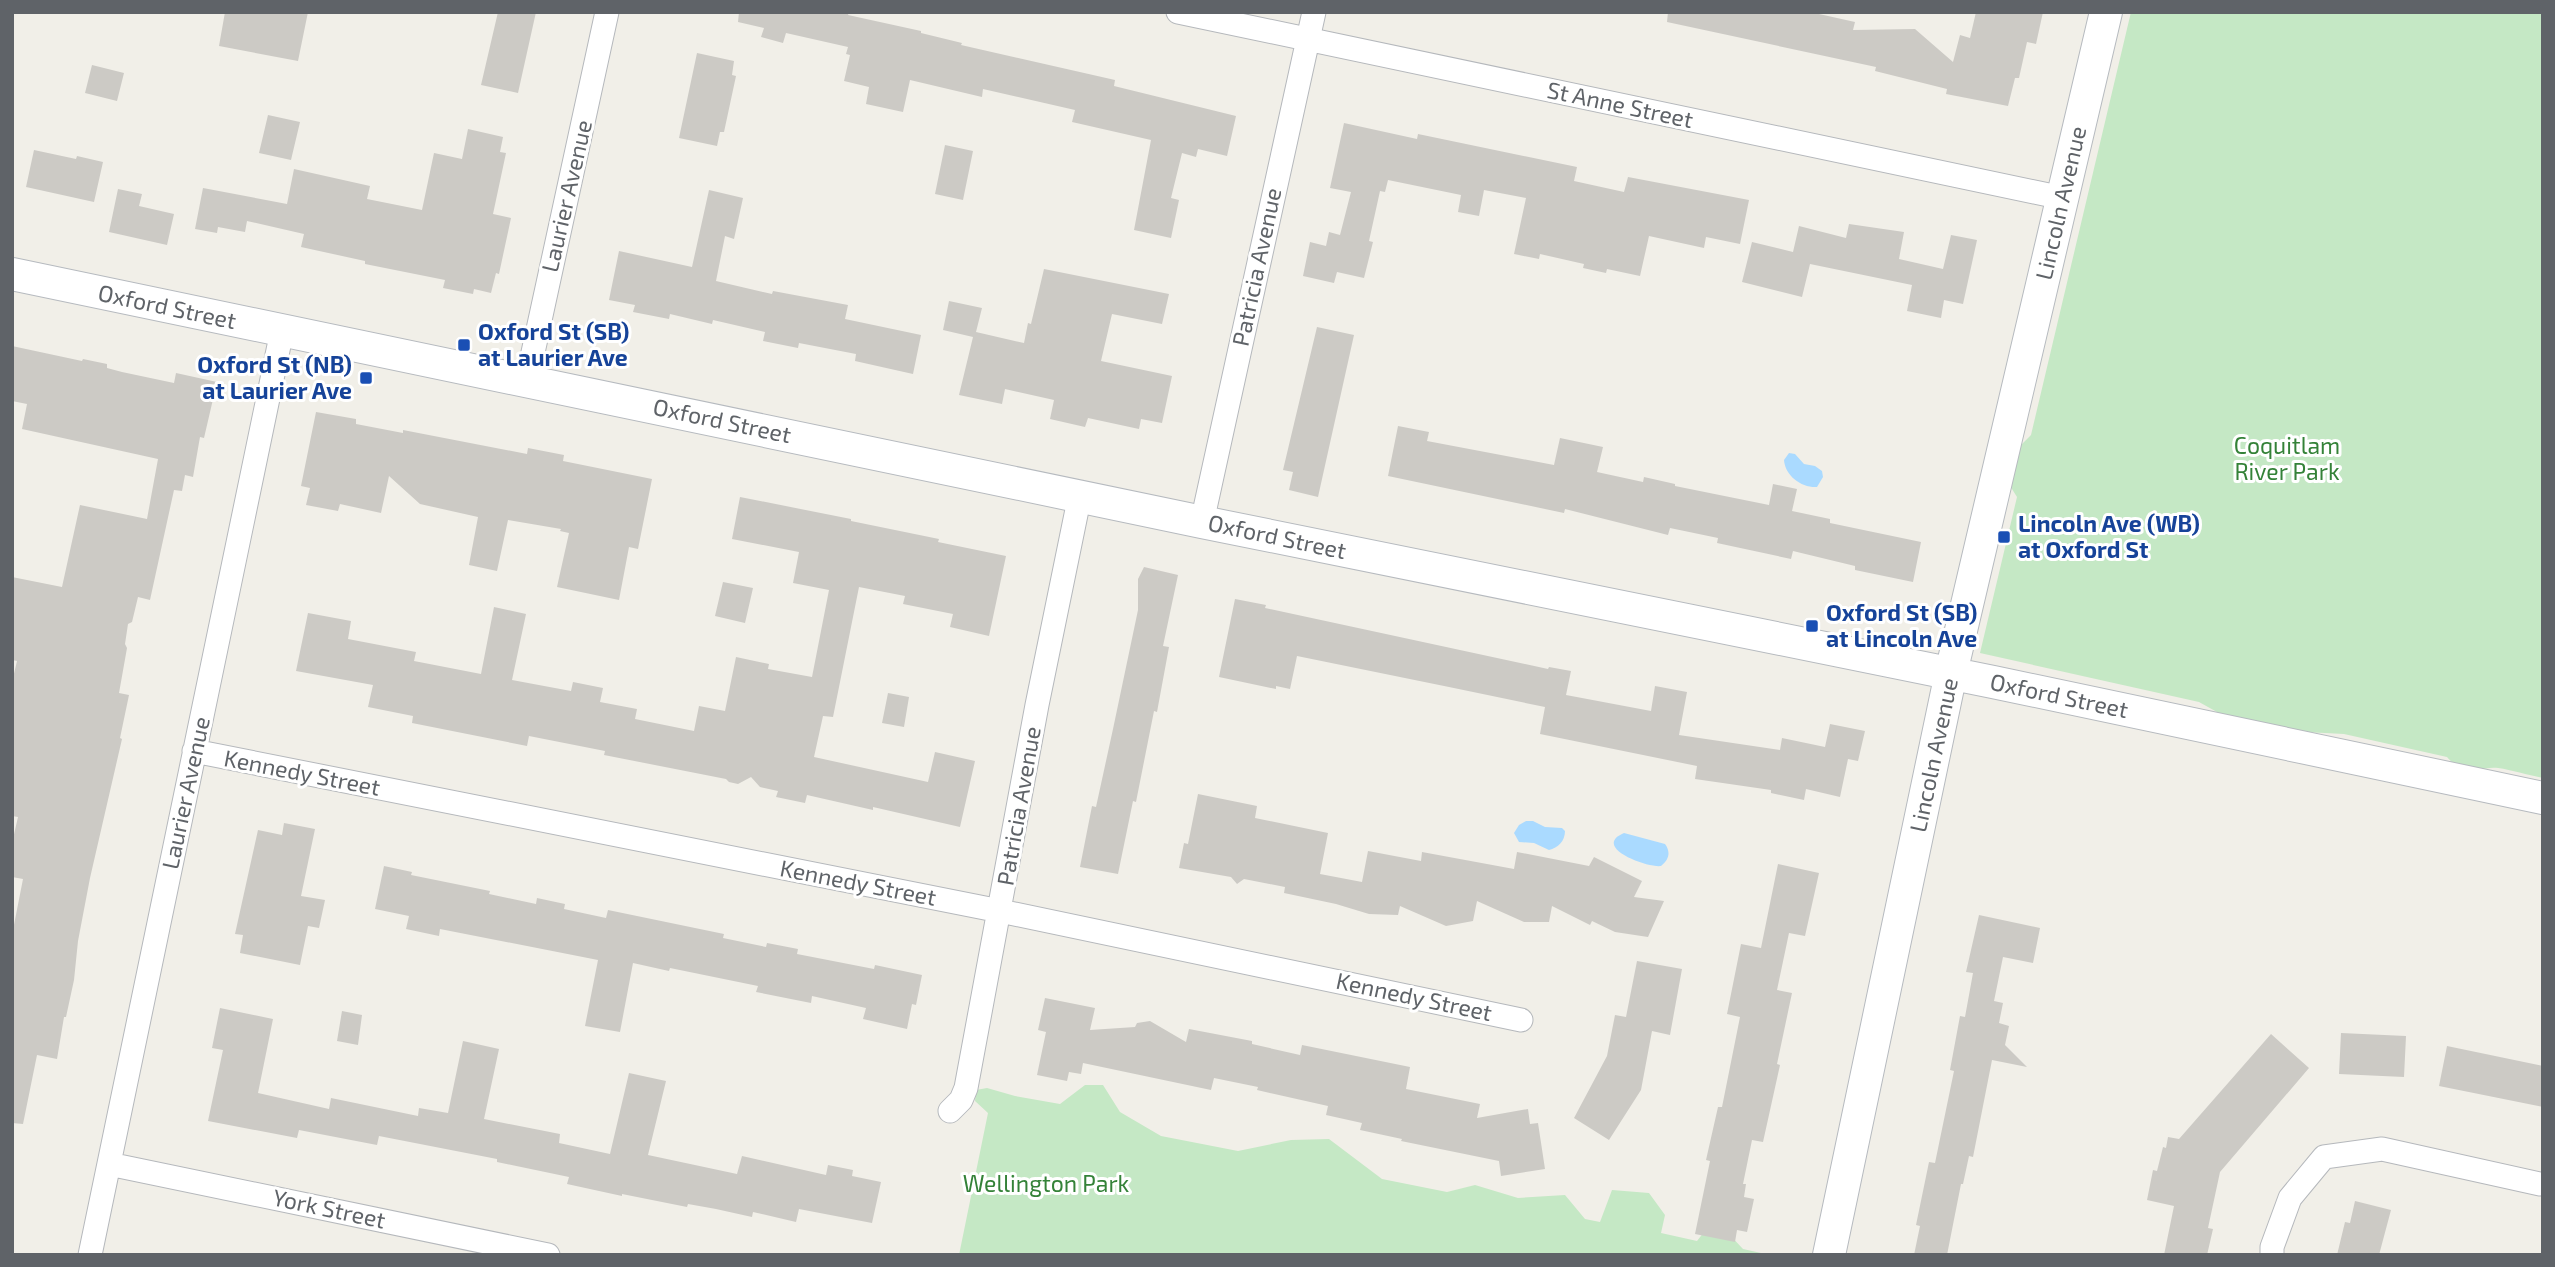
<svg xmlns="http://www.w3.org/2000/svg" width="2555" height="1267" viewBox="0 0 2555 1267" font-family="'Exo 2',sans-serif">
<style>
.green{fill:#c5e8c5}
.water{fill:#aadaff}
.building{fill:#cccac5}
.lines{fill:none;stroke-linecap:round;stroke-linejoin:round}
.street-casing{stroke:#b5b8bc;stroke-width:25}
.secondary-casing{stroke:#b6babf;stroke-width:34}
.street{stroke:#fff;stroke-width:23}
.secondary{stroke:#fff;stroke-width:32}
.transit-dot{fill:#1a4fb4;stroke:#fff;stroke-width:2.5}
.labels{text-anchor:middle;stroke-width:6;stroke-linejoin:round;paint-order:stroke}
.street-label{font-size:23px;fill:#5f6368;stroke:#fff}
.transit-label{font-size:23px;font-weight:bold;fill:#164399;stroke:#fff;text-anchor:start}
.park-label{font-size:23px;fill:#348238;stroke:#fff}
</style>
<rect width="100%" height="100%" fill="#f1efe8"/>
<path class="green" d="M 2131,12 L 2543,12 L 2543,778 C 2528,775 2512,770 2498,768 C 2470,766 2472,785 2447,757 L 2344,734 L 2284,731 L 2235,722 L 2199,702 L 1980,653 L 2017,497 L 2007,481 L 2016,450 L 2031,435 Z
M 1085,1085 L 1103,1085 L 1120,1112 L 1161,1136 L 1238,1151 L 1291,1140 L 1329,1139 L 1382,1179 L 1447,1192 L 1475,1185 L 1518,1198 L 1565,1195 L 1585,1219 L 1600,1222 L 1612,1190 L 1649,1193 L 1665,1215 L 1661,1233 L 1697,1241 L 1704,1232 L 1727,1232 L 1743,1249 L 1770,1255 L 959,1255 L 988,1113 L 975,1101 L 976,1090 L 987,1088 L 1015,1096 L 1060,1104 Z"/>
<path class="water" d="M 1789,453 L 1795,454 L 1804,464 L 1815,466 L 1822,471 L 1823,477 L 1817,487 C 1802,488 1785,476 1784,460 Z
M 1526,821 L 1533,821 L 1545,827 L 1562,828 L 1565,831 C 1565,841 1558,848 1549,850 L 1534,843 L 1519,842 L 1514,833 L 1519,825 Z
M 1624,833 L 1665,844 C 1671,852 1669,860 1661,866 C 1647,868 1591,847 1624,833 Z"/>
<path class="building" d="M 225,12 L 308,12 L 298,61 L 219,46 Z
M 498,12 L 536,12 L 518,93 L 481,85 Z
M 739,12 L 849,12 L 848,15 L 921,31 L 921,33 L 962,43 L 961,45 L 1115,80 L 1114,86 L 1236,116 L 1227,156 L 1198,149 L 1196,157 L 1182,153 L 1171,198 L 1179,200 L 1171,238 L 1134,230 L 1151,140 L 1072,122 L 1075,110 L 983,89 L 982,97 L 910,80 L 903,112 L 866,104 L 869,87 L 844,81 L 850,55 L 846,54 L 848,47 L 786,33 L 783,43 L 761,37 L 764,28 L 738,22 Z
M 1668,12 L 1810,12 L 1855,22 L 1853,30 L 1915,29 L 1953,62 L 1960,35 L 1970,38 L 1976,12 L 2043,12 L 2036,44 L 2027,42 L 2019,78 L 2015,78 L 2008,106 L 1946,94 L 1947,89 L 1875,71 L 1876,67 L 1667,22 Z
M 697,53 L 734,61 L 732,75 L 736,76 L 724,132 L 720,132 L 717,146 L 679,138 Z
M 92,65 L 124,73 L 117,101 L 85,93 Z
M 268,115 L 300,122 L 291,160 L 259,153 Z
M 1344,123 L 1417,139 L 1418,134 L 1577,167 L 1574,181 L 1624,192 L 1628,177 L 1749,200 L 1740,244 L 1706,237 L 1704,248 L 1649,236 L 1640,276 L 1607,269 L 1606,273 L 1583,268 L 1584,264 L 1540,254 L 1539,259 L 1514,254 L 1526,198 L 1484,190 L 1479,216 L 1458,212 L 1461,195 L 1388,180 L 1385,192 L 1380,191 L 1369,241 L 1373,242 L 1364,278 L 1337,272 L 1334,283 L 1303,276 L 1310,242 L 1326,246 L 1329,232 L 1340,235 L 1351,192 L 1330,188 Z
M 468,129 L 503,137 L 500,152 L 506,153 L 493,214 L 511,218 L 499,274 L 496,273 L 491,293 L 474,289 L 473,294 L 443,288 L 445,280 L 365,264 L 365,261 L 301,247 L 304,234 L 247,221 L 245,232 L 218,227 L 217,233 L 195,229 L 203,188 L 287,204 L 294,169 L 370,186 L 367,199 L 422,210 L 434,153 L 462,159 Z
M 945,145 L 973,151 L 963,200 L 935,194 Z
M 34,150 L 76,159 L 77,156 L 103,162 L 94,202 L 26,187 Z
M 118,189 L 142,194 L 139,206 L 174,214 L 167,245 L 109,232 Z
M 709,190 L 743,198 L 734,239 L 725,236 L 716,281 L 772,294 L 773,291 L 848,305 L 845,319 L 921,335 L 913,374 L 855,361 L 856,354 L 799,343 L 798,348 L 763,341 L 765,332 L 713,320 L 712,324 L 670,314 L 669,319 L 633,312 L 635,305 L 609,300 L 619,251 L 692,267 Z
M 1849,224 L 1904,232 L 1899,259 L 1943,269 L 1951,235 L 1977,240 L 1963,304 L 1944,300 L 1941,318 L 1907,311 L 1912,285 L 1810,264 L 1802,297 L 1742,282 L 1752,242 L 1793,252 L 1799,226 L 1846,238 Z
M 1044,269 L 1169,294 L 1162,324 L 1112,314 L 1101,361 L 1172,376 L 1162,423 L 1141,419 L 1139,429 L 1088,418 L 1085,427 L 1050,419 L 1054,400 L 1005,389 L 1002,404 L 959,395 L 973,337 L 943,330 L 949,301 L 982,308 L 976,332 L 1024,343 L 1028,323 L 1031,324 Z
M 1317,327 L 1354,335 L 1318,497 L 1289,490 L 1293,472 L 1283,470 Z
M 12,346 L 82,361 L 83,359 L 107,364 L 107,368 L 122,372 L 174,383 L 176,373 L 217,382 L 204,438 L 200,437 L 193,477 L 185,475 L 182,491 L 174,490 L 150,600 L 138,597 L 132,622 L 128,624 L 125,644 L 127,648 L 119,693 L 129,695 L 120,738 L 122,739 L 90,878 L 78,941 L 74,980 L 66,1017 L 64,1017 L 57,1059 L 37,1055 L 23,1124 L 12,1123 L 12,935 L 23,879 L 12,877 L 12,843 L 18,817 L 12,816 L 12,682 L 17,661 L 12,660 L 12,577 L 62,587 L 80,505 L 147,519 L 158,459 L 22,429 L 27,404 L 12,401 Z
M 316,412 L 356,419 L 356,424 L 403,433 L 403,430 L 527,454 L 528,448 L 564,455 L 563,461 L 652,479 L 638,549 L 629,547 L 619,600 L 557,587 L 569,533 L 560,531 L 561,529 L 508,520 L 497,571 L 469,565 L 478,517 L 420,504 L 389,476 L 381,513 L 340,504 L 338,511 L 306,505 L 310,488 L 301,486 Z
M 1398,426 L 1429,432 L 1427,441 L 1554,465 L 1560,438 L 1603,447 L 1597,472 L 1643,482 L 1644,477 L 1675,484 L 1675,486 L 1769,505 L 1773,484 L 1797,489 L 1792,511 L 1830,519 L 1830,523 L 1921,542 L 1913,582 L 1855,570 L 1855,566 L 1793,551 L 1791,559 L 1717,543 L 1718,538 L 1670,528 L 1668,535 L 1565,509 L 1564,513 L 1388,476 Z
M 740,497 L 851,519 L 851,521 L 939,539 L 938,542 L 1006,556 L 989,636 L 950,627 L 953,614 L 903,604 L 905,596 L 859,587 L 833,717 L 823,716 L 814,757 L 928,782 L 935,752 L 975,761 L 960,827 L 873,807 L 873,810 L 807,795 L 805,803 L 776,797 L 778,791 L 760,787 L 751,777 L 738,784 L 729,782 L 726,779 L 604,755 L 605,751 L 529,736 L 527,746 L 412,723 L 413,716 L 368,707 L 373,685 L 296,671 L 308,613 L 351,621 L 348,639 L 416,652 L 414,661 L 481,674 L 494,607 L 526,614 L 512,680 L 571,691 L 573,682 L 603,688 L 600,702 L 637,709 L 635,719 L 694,731 L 699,706 L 725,711 L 736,657 L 769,664 L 768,669 L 812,677 L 829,590 L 793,583 L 799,552 L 732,539 Z
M 1144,567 L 1178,575 L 1163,646 L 1169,647 L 1157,712 L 1154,711 L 1136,802 L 1133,801 L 1118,874 L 1080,867 L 1092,806 L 1096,807 L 1113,729 L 1138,610 L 1138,579 Z
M 723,582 L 753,588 L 745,623 L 715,616 Z
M 1235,599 L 1266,605 L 1265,608 L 1548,669 L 1549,667 L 1571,671 L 1566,695 L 1651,711 L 1655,686 L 1687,692 L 1679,735 L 1780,750 L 1782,738 L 1825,747 L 1830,724 L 1865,731 L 1858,761 L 1848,759 L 1840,797 L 1806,789 L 1804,800 L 1771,793 L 1771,790 L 1695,779 L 1697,766 L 1540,734 L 1545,707 L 1449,687 L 1297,656 L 1290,689 L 1276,686 L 1276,689 L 1219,677 Z
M 888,693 L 909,697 L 904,727 L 882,723 Z
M 1198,794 L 1257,806 L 1255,818 L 1328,833 L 1320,874 L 1362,882 L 1368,851 L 1421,861 L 1422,852 L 1514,869 L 1517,852 L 1589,866 L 1594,857 L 1642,881 L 1634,897 L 1664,901 L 1648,937 L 1615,932 L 1592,921 L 1590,925 L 1552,906 L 1549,922 L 1524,922 L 1477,901 L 1473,921 L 1446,926 L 1400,906 L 1398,915 L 1369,914 L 1336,904 L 1284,893 L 1285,887 L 1244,879 L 1237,884 L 1231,877 L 1179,868 L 1184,843 L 1188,844 Z
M 284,823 L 315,829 L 301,896 L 325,900 L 319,928 L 308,926 L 300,965 L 240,953 L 243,935 L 235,934 L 258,830 L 282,835 Z
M 1778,864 L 1819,873 L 1805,936 L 1789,933 L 1777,990 L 1792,993 L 1777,1064 L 1780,1065 L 1763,1142 L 1752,1140 L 1743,1184 L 1746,1184 L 1744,1197 L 1754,1199 L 1747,1232 L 1737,1230 L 1735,1242 L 1695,1234 L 1710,1161 L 1706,1160 L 1718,1107 L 1722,1107 L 1740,1017 L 1727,1014 L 1741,944 L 1761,948 Z
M 384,866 L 412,872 L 411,875 L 490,891 L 489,894 L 536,904 L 537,898 L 565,904 L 564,909 L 606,918 L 608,910 L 724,934 L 723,938 L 766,947 L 767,943 L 798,949 L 797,954 L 874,969 L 875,965 L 922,975 L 916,1005 L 912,1004 L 907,1029 L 863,1019 L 866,1008 L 812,996 L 811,1003 L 756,992 L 758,986 L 670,968 L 669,971 L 633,963 L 620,1032 L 585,1026 L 598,960 L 440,929 L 439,936 L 406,929 L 409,916 L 375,909 Z
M 1979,915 L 2040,928 L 2033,963 L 2003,957 L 1994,1001 L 2003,1003 L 1999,1023 L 2009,1026 L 2005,1045 L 2027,1067 L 1992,1060 L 1973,1157 L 1969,1156 L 1963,1184 L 1961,1184 L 1947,1255 L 1914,1255 L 1920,1226 L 1916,1225 L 1929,1162 L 1935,1163 L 1954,1071 L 1950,1070 L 1960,1016 L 1965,1017 L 1973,973 L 1966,972 Z
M 1637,961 L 1682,969 L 1670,1035 L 1652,1031 L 1641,1090 L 1609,1140 L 1574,1118 L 1607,1056 L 1615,1015 L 1626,1017 Z
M 1045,998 L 1095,1008 L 1090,1030 L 1135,1027 L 1137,1023 L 1150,1021 L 1186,1042 L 1189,1029 L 1252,1041 L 1252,1044 L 1300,1055 L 1302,1045 L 1410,1067 L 1406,1089 L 1480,1104 L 1477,1118 L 1528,1109 L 1530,1124 L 1538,1123 L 1545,1169 L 1501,1176 L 1499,1161 L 1401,1141 L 1402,1139 L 1360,1130 L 1362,1123 L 1326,1115 L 1328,1106 L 1257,1090 L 1258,1087 L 1214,1078 L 1211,1090 L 1083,1063 L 1081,1074 L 1069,1072 L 1067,1081 L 1037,1075 L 1046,1032 L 1038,1030 Z
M 220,1008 L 273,1019 L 258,1093 L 329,1109 L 331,1098 L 418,1116 L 419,1108 L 448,1113 L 463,1041 L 499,1049 L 484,1119 L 560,1134 L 559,1143 L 610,1154 L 629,1073 L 666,1081 L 648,1155 L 737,1174 L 742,1156 L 826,1175 L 828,1165 L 853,1170 L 852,1176 L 881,1182 L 872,1223 L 799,1209 L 796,1222 L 753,1212 L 752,1217 L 716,1209 L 688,1204 L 687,1207 L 622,1194 L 622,1196 L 567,1184 L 569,1177 L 497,1162 L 497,1159 L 379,1136 L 377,1145 L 299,1130 L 297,1138 L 208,1121 L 223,1050 L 212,1048 Z
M 342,1011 L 362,1015 L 358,1045 L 337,1041 Z
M 2341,1033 L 2406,1036 L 2404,1077 L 2339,1074 Z
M 2271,1034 L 2309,1068 L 2220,1172 L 2208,1228 L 2213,1229 L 2207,1255 L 2164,1255 L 2174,1206 L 2147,1200 L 2153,1170 L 2157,1171 L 2163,1147 L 2166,1148 L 2168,1137 L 2179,1139 Z
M 2447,1046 L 2543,1066 L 2543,1107 L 2439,1086 Z
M 2355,1201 L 2391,1210 L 2379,1255 L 2337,1255 L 2345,1222 L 2350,1223 Z"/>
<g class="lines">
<g class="street-casing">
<path id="street" d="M 1178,12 L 2063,198
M 527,380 L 607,12
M 1202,522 L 1314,12
M 194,751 L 1000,911 L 1521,1020
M 950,1111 L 961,1100 L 966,1088 L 1037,705 L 1080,495
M 109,1164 L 548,1255
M 90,1255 L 282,331
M 2272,1255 L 2272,1247 L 2290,1198 L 2324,1157 L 2382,1149 L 2540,1184"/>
</g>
<g class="secondary-casing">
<path id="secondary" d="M 12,274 L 1202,522 L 1993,682 L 2543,798
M 1829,1255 L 1951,673 L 2106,12"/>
</g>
<use href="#street" class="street"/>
<use href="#secondary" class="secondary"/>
</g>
<g class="transit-dot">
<rect x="457" y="338" width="14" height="14" rx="3.5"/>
<rect x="359" y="371" width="14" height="14" rx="3.5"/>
<rect x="1997" y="530" width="14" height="14" rx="3.5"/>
<rect x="1805" y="619" width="14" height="14" rx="3.5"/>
</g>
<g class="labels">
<g class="street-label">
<text transform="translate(1620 105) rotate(12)" y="8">St Anne Street</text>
<text transform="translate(567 196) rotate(-77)" y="8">Laurier Avenue</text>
<text transform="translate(2061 203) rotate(-77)" y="8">Lincoln Avenue</text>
<text transform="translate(1257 267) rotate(-78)" y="8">Patricia Avenue</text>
<text transform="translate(167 307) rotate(12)" y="8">Oxford Street</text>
<text transform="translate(722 421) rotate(12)" y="8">Oxford Street</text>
<text transform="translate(1277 537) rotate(12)" y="8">Oxford Street</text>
<text transform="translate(2059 696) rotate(12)" y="8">Oxford Street</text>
<text transform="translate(1934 755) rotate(-78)" y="8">Lincoln Avenue</text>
<text transform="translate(302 773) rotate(11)" y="8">Kennedy Street</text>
<text transform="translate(186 793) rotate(-78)" y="8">Laurier Avenue</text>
<text transform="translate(1019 806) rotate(-80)" y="8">Patricia Avenue</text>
<text transform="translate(858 883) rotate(11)" y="8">Kennedy Street</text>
<text transform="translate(1414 997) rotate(12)" y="8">Kennedy Street</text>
<text transform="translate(329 1209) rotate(12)" y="8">York Street</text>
</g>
<g class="transit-label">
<text x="478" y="340">Oxford St (SB)<tspan x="478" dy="26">at Laurier Ave</tspan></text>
<text x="352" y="373" text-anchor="end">Oxford St (NB)<tspan x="352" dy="26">at Laurier Ave</tspan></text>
<text x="2018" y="532">Lincoln Ave (WB)<tspan x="2018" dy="26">at Oxford St</tspan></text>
<text x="1826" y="621">Oxford St (SB)<tspan x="1826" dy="26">at Lincoln Ave</tspan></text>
</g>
<g class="park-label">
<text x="2287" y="454">Coquitlam<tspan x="2287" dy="26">River Park</tspan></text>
<text x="1046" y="1192">Wellington Park</text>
</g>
</g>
<rect width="2555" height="1267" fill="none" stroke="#5f6368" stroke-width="28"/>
</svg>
